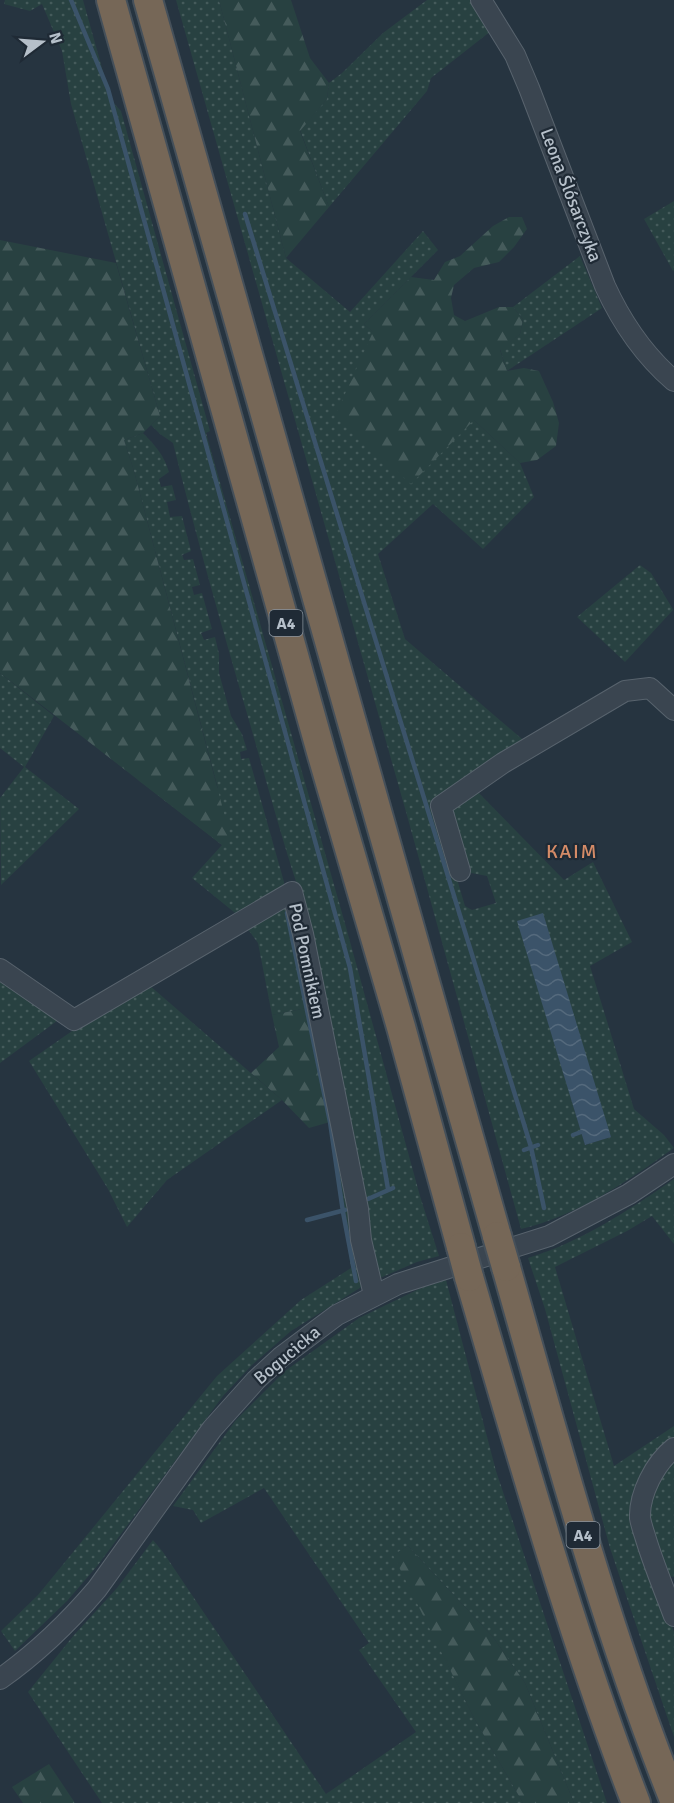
<svg xmlns="http://www.w3.org/2000/svg" width="674" height="1803" viewBox="0 0 674 1803" font-family="Signika,sans-serif">
<style>
.grass{fill:url(#grass-dots);fill-rule:evenodd}
.forest{fill:url(#forest-firs)}
.water{fill:url(#water-waves)}
.lines{fill:none;stroke-linecap:round;stroke-linejoin:round}
.stream{stroke:#3b5369;stroke-width:4.5}
.minor-casing{stroke:#58636d;stroke-width:22}
.highway-casing{stroke:#45505a;stroke-width:32}
.minor{stroke:#3a4550;stroke-width:20}
.highway{stroke:#766757;stroke-width:28}
.highway-bridge-casing{stroke:#45505a;stroke-width:32;stroke-linecap:butt}
.highway-bridge{stroke:#766757;stroke-width:28}
.labels{text-anchor:middle;stroke-width:4.5;stroke-linejoin:round;paint-order:stroke}
.shield{fill:#1f2a35;stroke:#89939d;stroke-width:1.5}
.shield-label{font-size:16px;font-weight:bold;fill:#b6c0ca}
.street-label{font-size:18px;fill:#b6c0ca;stroke:#1f2a35}
.neighbourhood-label{font-size:20px;letter-spacing:1.5px;fill:#d58b67;stroke:#1f2a35}
</style>
<defs>
<pattern id="grass-dots" width="8" height="8" patternUnits="userSpaceOnUse" patternTransform="scale(1.5)"><rect width="8" height="8" fill="#284141"/><path d="M2 2h.1M6 6h.1" fill="none" stroke="#455b5b" stroke-width="1.8" stroke-linecap="round"/></pattern>
<pattern id="forest-firs" width="22" height="20" patternUnits="userSpaceOnUse" patternTransform="scale(1.5)"><rect width="22" height="20" fill="#284141"/><path d="M5 1l3.5 6h-7zM16 11l3.5 6h-7z" fill="#455b5b"/></pattern>
<pattern id="water-waves" width="16" height="10" patternUnits="userSpaceOnUse" patternTransform="scale(1.5)"><rect width="16" height="10" fill="#3b5369"/><path d="M0 5q4-4 8 0t8 0" fill="none" stroke="#556a7d"/></pattern>
</defs>
<rect width="100%" height="100%" fill="#263440"/>
<path class="grass" d="M 5,0 L 83,0 L 111,100 L 121,111 L 210,431 L 206,433 L 346,927 L 420,1196 L 439,1256 L 417,1262 L 380,1278 L 377,1273 L 306,911 C 284,849 268,786 250,724 C 223,631 196,537 173,443 L 160,434 L 151,425 L 160,416 L 71,104 L 62,51 L 42,4 L 30,11 L 4,4 Z
M 176,0 L 219,0 L 286,258 L 350,312 L 423,231 L 438,250 L 364,324 L 474,420 L 520,463 L 534,497 L 483,549 L 433,504 L 378,554 L 405,639 L 528,744 L 434,802 L 465,906 L 472,910 L 496,903 L 487,876 L 466,872 L 446,806 L 475,789 L 564,880 L 593,862 L 632,942 L 590,966 L 634,1109 L 664,1135 L 674,1148 C 626,1182 579,1215 521,1229 L 408,819 ZM 518,921 L 611,1137 L 585,1145 Z
M 427,0 L 470,0 L 491,31 L 431,78 L 427,91 L 329,207 L 300,130 L 327,99 L 329,83 L 342,73 L 383,33 Z
M 674,201 L 674,270 L 673,271 L 644,219 Z
M 580,256 L 602,308 L 507,371 L 500,349 L 520,334 L 523,319 L 513,307 Z
M 0,361 L 218,789 L 134,471 L 124,440 L 143,433 C 155,445 164,455 169,472 L 159,479 L 161,487 L 172,485 L 176,500 L 167,502 L 170,517 L 182,516 L 191,551 L 182,555 L 184,560 L 193,559 L 200,585 L 192,587 L 194,595 L 202,593 L 212,629 L 201,633 L 204,640 L 215,637 L 219,654 L 219,673 L 231,716 L 242,734 L 247,750 L 240,752 L 241,759 L 249,758 L 284,882 L 284,886 L 240,917 L 192,878 L 222,845 L 138,780 Z
M 640,565 L 651,573 L 674,611 L 673,610 L 625,662 L 577,617 Z
M 0,673 L 54,716 L 25,767 L 79,809 L 1,885 L 0,798 L 24,767 L 0,748 Z
M 281,906 L 292,912 L 363,1286 L 291,1331 L 252,1365 L 223,1396 L 98,1565 L 67,1601 L 15,1651 L 1,1631 L 38,1595 L 217,1376 L 301,1300 L 351,1268 L 330,1122 L 307,1008 L 272,1015 L 258,943 L 244,924 Z
M 0,975 L 61,1018 L 0,1063 Z
M 149,985 L 282,1100 L 167,1180 L 127,1227 L 108,1189 L 29,1061 L 95,1015 Z
M 674,1179 L 674,1244 L 652,1216 L 627,1231 L 555,1267 L 614,1466 L 674,1426 L 674,1440 L 637,1535 L 674,1632 L 674,1737 L 610,1548 L 545,1309 L 528,1258 C 581,1242 629,1210 674,1179 Z
M 446,1280 L 496,1471 L 607,1803 L 574,1803 L 525,1683 L 493,1637 L 408,1546 L 394,1555 L 474,1718 L 523,1803 L 102,1803 L 28,1692 L 74,1635 L 117,1588 L 153,1540 L 163,1552 L 326,1794 L 416,1732 L 359,1650 L 369,1643 L 264,1488 L 201,1523 L 193,1510 L 173,1506 L 236,1420 L 285,1371 L 359,1318 L 419,1289 Z
M 674,1455 L 674,1577 L 667,1576 C 662,1565 655,1553 652,1542 C 643,1507 654,1483 674,1455 Z"/>
<path class="forest" d="M 219,0 L 291,0 L 310,58 L 329,83 L 327,99 L 300,131 L 329,207 L 286,258 Z
M 509,217 L 522,217 L 527,229 L 514,247 L 499,262 L 474,268 L 454,285 L 451,298 L 454,315 L 465,321 L 499,307 L 513,307 L 523,319 L 520,334 L 500,350 L 507,371 L 524,368 L 539,371 L 553,402 L 559,423 L 556,446 L 537,460 L 520,463 L 474,420 L 411,484 L 335,416 L 373,332 L 364,324 L 411,277 L 434,280 L 445,262 L 460,256 L 493,226 Z
M 0,240 L 116,263 L 160,416 L 143,433 L 124,440 L 134,471 L 230,836 L 222,845 L 0,673 Z
M 307,1008 L 330,1122 L 309,1128 L 282,1100 L 251,1073 L 279,1047 L 272,1015 Z
M 408,1546 L 493,1637 L 525,1683 L 574,1803 L 523,1803 L 474,1718 L 393,1555 Z
M 49,1764 L 75,1803 L 23,1803 L 12,1787 Z"/>
<path class="water" d="M 543,913 L 611,1137 L 585,1145 L 517,921 Z"/>
<g class="lines">
<path class="stream" d="M 71,0 L 108,89 L 350,968 L 388,1189
M 245,214 L 531,1147 L 544,1208
M 287,913 L 330,1122 L 343,1212 L 356,1281
M 573,1135 L 581,1132
M 524,1150 L 538,1145
M 368,1199 L 393,1188
M 307,1220 L 345,1210"/>
<g class="minor-casing">
<path id="minor" d="M 481,0 L 515,55 L 529,88 L 605,286 C 621,321 645,356 674,381
M 460,871 L 441,806 L 503,763 L 625,691 L 650,688 L 674,710
M 0,969 L 74,1020 L 292,892 L 303,934 L 358,1209 L 361,1240 L 374,1295
M 674,1448 C 655,1463 639,1494 640,1518 C 641,1524 643,1530 645,1536 C 653,1563 664,1589 674,1616
M 0,1679 C 37,1653 68,1623 97,1589 L 212,1429 L 256,1380 L 281,1357 L 337,1315 L 398,1284 L 549,1236 L 629,1194 L 674,1164"/>
</g>
<g class="highway-casing">
<path id="highway" d="M 111,0 L 321,752 L 401,1027 L 461,1247
M 148,0 L 497,1236
M 506,1267 C 557,1446 605,1627 674,1800
M 469,1277 C 521,1454 570,1631 636,1803"/>
</g>
<use href="#minor" class="minor"/>
<use href="#highway" class="highway"/>
<g class="highway-bridge-casing">
<path id="highway-bridge" d="M 497,1236 L 506,1267
M 461,1247 L 469,1277"/>
</g>
<use href="#highway-bridge" class="highway-bridge"/>
</g>
<g class="labels">
<g class="shield">
<rect x="269.5" y="610" width="33" height="26" rx="4.5"/>
<rect x="566.5" y="1522" width="33" height="26" rx="4.5"/>
</g>
<g class="shield-label">
<text x="286" y="629">A4</text>
<text x="583" y="1541">A4</text>
</g>
<g class="street-label">
<text transform="translate(571 195) rotate(69)" y="6">Leona Ślósarczyka</text>
<text transform="translate(307 961) rotate(78)" y="6">Pod Pomnikiem</text>
<text transform="translate(287 1355) rotate(-40)" y="6">Bogucicka</text>
</g>
<g class="neighbourhood-label">
<text x="572" y="858">KAIM</text>
</g>
</g>
<g transform="translate(42 42) rotate(74)" stroke="#1f2a35" stroke-width="4.5" paint-order="stroke">
<path d="M0-4.5L10 22L0 15L-10 22Z" fill="#b6c0ca"/>
<text y="-9" font-size="16" font-weight="bold" text-anchor="middle" fill="#b6c0ca">N</text>
</g>
</svg>
